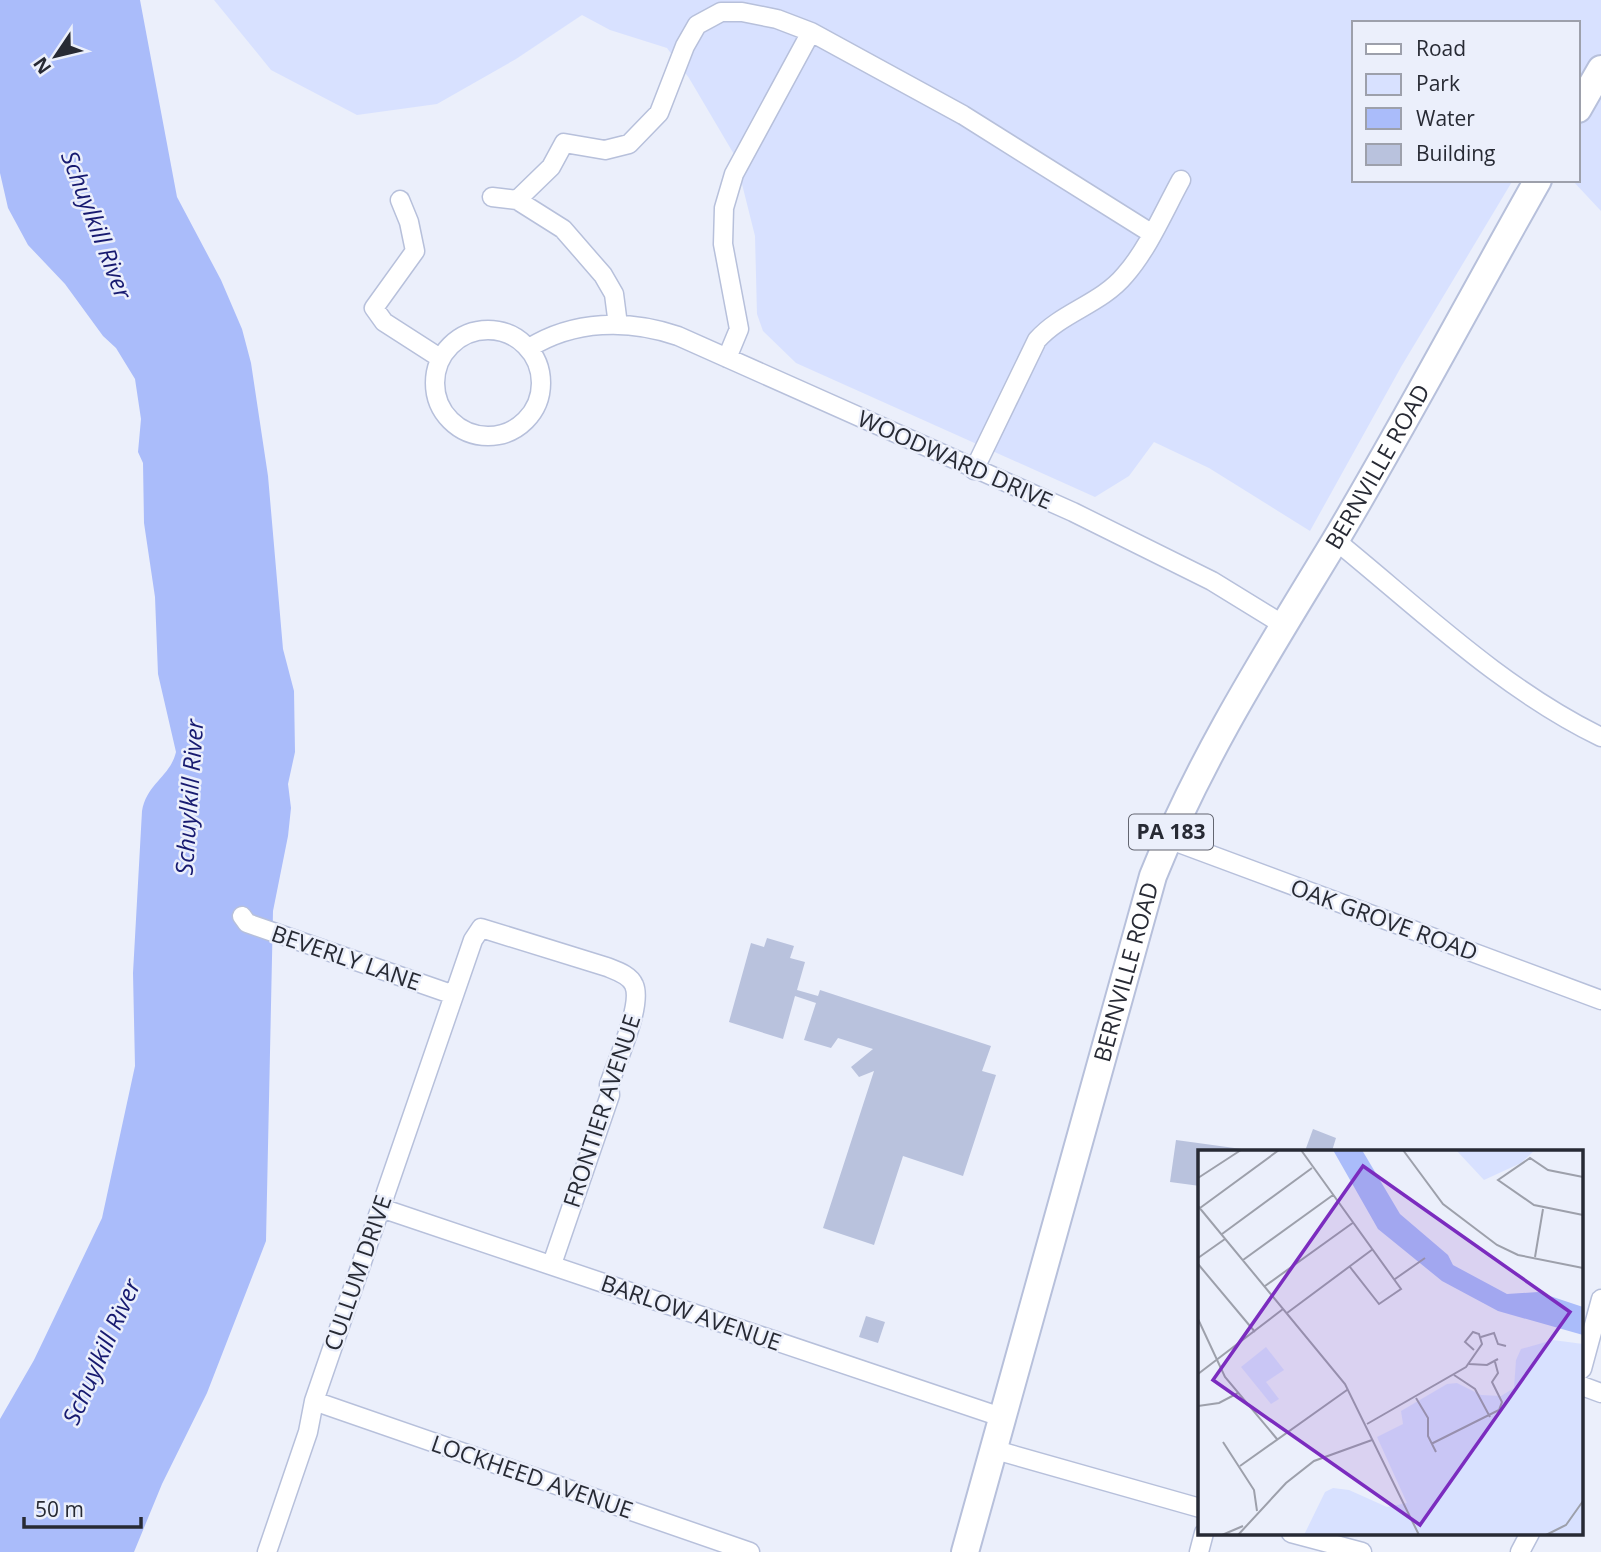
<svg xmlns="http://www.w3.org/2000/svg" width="1601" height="1552" viewBox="0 0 1601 1552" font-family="'Open Sans',sans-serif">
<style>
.green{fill:#d8e1ff}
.water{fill:#aabcfa}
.building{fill:#b9c2dd}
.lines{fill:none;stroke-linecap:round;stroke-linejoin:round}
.street-casing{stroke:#b7c0db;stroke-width:21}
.primary-casing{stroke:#b7c0db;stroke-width:30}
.street{stroke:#fff;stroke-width:18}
.primary{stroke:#fff;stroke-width:26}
.labels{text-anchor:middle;stroke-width:5;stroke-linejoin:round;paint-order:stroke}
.shield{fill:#ebeffb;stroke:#626570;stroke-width:2}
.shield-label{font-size:21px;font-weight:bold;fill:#272a34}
.street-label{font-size:23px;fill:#272a34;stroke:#ebeffb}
.water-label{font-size:24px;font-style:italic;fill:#171a70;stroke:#ebeffb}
.inset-road{fill:none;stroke:#9da0ab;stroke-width:2}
.view{fill:#7b2cbf;fill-opacity:0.15;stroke:#7b2cbf;stroke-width:3.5}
.inset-edge{fill:none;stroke:#272a34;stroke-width:3.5}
</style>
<rect width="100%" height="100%" fill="#ebeffb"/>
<path class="green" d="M 214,0 L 1601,0 L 1601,211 L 1572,180 L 1578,180 L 1578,23 L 1354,23 L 1354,180 L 1513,180 L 1401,367 L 1310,531 L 1209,468 L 1154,442 L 1129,476 L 1095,497 L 796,363 L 763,331 L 757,314 L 755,236 L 735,156 L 689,78 L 667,48 L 610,30 L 582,15 L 516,59 L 437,104 L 357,115 L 271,70 Z"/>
<path class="water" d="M 0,0 L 140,0 L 177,197 L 221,280 L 242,329 L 251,363 L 268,476 L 283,649 L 294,691 L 295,752 L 288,784 L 291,808 L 288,836 L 273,911 L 266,1241 L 207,1393 L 162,1484 L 134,1552 L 0,1552 L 0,1419 L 34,1360 L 102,1218 L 135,1066 L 133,973 L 142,811 C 147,783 170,777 176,752 L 158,674 L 155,597 L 144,523 L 143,463 L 138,452 L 141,419 L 135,379 L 116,348 L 103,336 L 65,284 L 28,245 L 8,208 L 0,173 Z"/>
<path class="building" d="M 767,938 L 794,946 L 790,958 L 805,962 L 797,990 L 818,996 L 820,990 L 991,1046 L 982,1071 L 996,1075 L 963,1176 L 903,1156 L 874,1245 L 823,1228 L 874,1071 L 859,1077 L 851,1067 L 873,1049 L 838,1038 L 831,1048 L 804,1040 L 816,1003 L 795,996 L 783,1039 L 729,1022 L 751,943 L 764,947 Z
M 1313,1129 L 1336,1138 L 1332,1151 L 1305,1151 Z
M 1176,1140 L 1249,1150 L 1249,1151 L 1200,1151 L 1200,1186 L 1170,1182 Z
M 866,1316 L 885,1322 L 878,1343 L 859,1337 Z"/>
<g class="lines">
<g class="street-casing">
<path id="street" d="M 492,197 L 517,200 L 563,229 L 603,275 L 614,294 L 618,325
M 400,200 L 409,222 L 415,251 L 374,308 L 384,322 L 440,358
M 517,200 L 551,167 L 564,143 L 605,150 L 629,144 L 659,113 L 685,46 L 697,25 L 721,12 L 742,12 L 777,19 L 811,32 L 963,115 L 1151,233
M435 383a53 53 0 1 1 106 0a53 53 0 1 1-106 0Z
M 529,348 C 574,320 628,319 678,336 L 1073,512 L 1212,581 L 1282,624
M 727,358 L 739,329 L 723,244 L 724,208 L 734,174 L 811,32
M 974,470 L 1037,340 C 1062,312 1101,304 1125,275 C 1148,249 1164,211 1181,180
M 1335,540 C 1420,609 1502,689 1601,737
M 1168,839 L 1601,1000
M 242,916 L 247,923 L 454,995
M 381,1208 L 1001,1417
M 1582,1369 L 1601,1299
M 1582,1386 L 1601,1393
M 314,1401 L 750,1552
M 992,1449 L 1200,1508
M 1291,1533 L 1362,1552
M 267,1552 L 308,1432 L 314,1401 L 473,940 L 481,928 L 607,967 C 617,971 630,975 634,985 C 643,1005 616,1063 609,1085 L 610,1095 L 552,1264
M 1199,1552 L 1204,1533
M 1520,1552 L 1530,1533"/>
</g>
<g class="primary-casing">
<g id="primary">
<path d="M 1578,109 L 1601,69"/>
<path id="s1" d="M 965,1552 L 1153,876 C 1201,756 1269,650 1335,541 C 1406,422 1470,300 1538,180"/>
</g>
</g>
<use href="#street" class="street"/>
<use href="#primary" class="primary"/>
</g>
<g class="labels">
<rect class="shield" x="1129" y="814.5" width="84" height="35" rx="5"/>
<g class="shield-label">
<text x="1171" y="839">PA 183</text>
</g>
<g class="street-label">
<text transform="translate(955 460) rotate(24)" y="8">WOODWARD DRIVE</text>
<text dy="8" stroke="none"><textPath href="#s1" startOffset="1169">BERNVILLE ROAD</textPath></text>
<text transform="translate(1384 920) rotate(20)" y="8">OAK GROVE ROAD</text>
<text transform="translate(346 958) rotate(19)" y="8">BEVERLY LANE</text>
<text dy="8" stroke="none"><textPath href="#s1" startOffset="602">BERNVILLE ROAD</textPath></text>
<text transform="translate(602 1111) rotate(-72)" y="8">FRONTIER AVENUE</text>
<text transform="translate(358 1273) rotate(-71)" y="8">CULLUM DRIVE</text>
<text transform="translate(691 1313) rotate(19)" y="8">BARLOW AVENUE</text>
<text transform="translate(532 1477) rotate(19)" y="8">LOCKHEED AVENUE</text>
</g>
<g class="water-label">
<text transform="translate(96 225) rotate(69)" y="8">Schuylkill River</text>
<text transform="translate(190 797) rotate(-86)" y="8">Schuylkill River</text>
<text transform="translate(102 1352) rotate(-66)" y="8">Schuylkill River</text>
</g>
</g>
<g transform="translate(1198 1150)">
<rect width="385" height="385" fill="#ebeffb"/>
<path d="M 258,0 L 337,0 L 323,13 L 286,30 ZM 355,190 L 385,194 L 385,385 L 106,385 L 127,342 L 135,338 L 151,340 L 189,357 L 209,353 L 179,287 L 205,274 L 203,261 L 249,234 L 259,233 L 283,245 L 303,246 L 316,238 L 318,210 L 323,199 ZM 68,197 L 86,220 L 68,232 L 81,249 L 73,254 L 43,217 Z" fill="#d8e1ff"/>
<path d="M 135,0 L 164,0 L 202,64 L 250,105 L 255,115 L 309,144 L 340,142 L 385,157 L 385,185 L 300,161 L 244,131 L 180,79 Z" fill="#aabcfa"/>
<path class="inset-road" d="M 103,0 L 203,139 L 181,154 L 152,117M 205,0 L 245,54 L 299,95 L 320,105 L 385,118M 385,27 L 350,20 L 332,8 L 300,30 L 336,55 L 385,65M 0,28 L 43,0M 0,56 L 147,234 L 221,385M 2,58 L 81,0M 24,84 L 114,18M 337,107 L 345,59M 0,108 L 27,89M 45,110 L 135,45M 0,114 L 57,182M 197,129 L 227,108M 67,136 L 156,72M 89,163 L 175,99M 0,169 L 27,227 L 79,289M 283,187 L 296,183 L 300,194 L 308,196M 271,214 L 289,215 L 300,209M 0,224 L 85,159M 256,225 L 277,239 L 292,267M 218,248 L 230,268 L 230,286 L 238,302M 0,256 L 21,253 L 40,243M 169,274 L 268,217 L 284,194 L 281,184 L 275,182 L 267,192 L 276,200M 25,292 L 56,340 L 59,361M 233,294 L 301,260 L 304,252 L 294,232 L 300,223 L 297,212M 42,316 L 149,240M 24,385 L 45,376M 40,385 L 88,333 L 116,311 L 174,290M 348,385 L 368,375 L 385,351"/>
<path class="view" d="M 165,16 L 372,162 L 222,375 L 15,230 Z"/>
<rect width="385" height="385" class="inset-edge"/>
</g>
<rect x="1352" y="21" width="228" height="161" fill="#ebeffb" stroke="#9da0ab" stroke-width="2"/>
<rect x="1366" y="44" width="35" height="10" fill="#ffffff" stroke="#9da0ab" stroke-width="2"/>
<text x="1416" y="56" font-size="21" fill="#272a34">Road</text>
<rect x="1366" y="74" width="35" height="21" fill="#d8e1ff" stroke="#9da0ab" stroke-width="2"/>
<text x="1416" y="91" font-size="21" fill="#272a34">Park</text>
<rect x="1366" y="108" width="35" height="21" fill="#aabcfa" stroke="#9da0ab" stroke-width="2"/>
<text x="1416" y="126" font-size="21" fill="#272a34">Water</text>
<rect x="1366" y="144" width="35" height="21" fill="#b9c2dd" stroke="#9da0ab" stroke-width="2"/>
<text x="1416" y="161" font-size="21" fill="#272a34">Building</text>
<g transform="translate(56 56) rotate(235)" stroke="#ebeffb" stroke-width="5" paint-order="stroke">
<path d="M0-5L12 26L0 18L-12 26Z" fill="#272a34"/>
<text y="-10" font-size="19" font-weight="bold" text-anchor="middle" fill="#272a34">N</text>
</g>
<path d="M24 1517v10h117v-10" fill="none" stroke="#272a34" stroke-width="3.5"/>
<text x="35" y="1517" font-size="21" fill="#272a34" stroke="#ebeffb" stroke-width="5" paint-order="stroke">50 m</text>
</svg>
